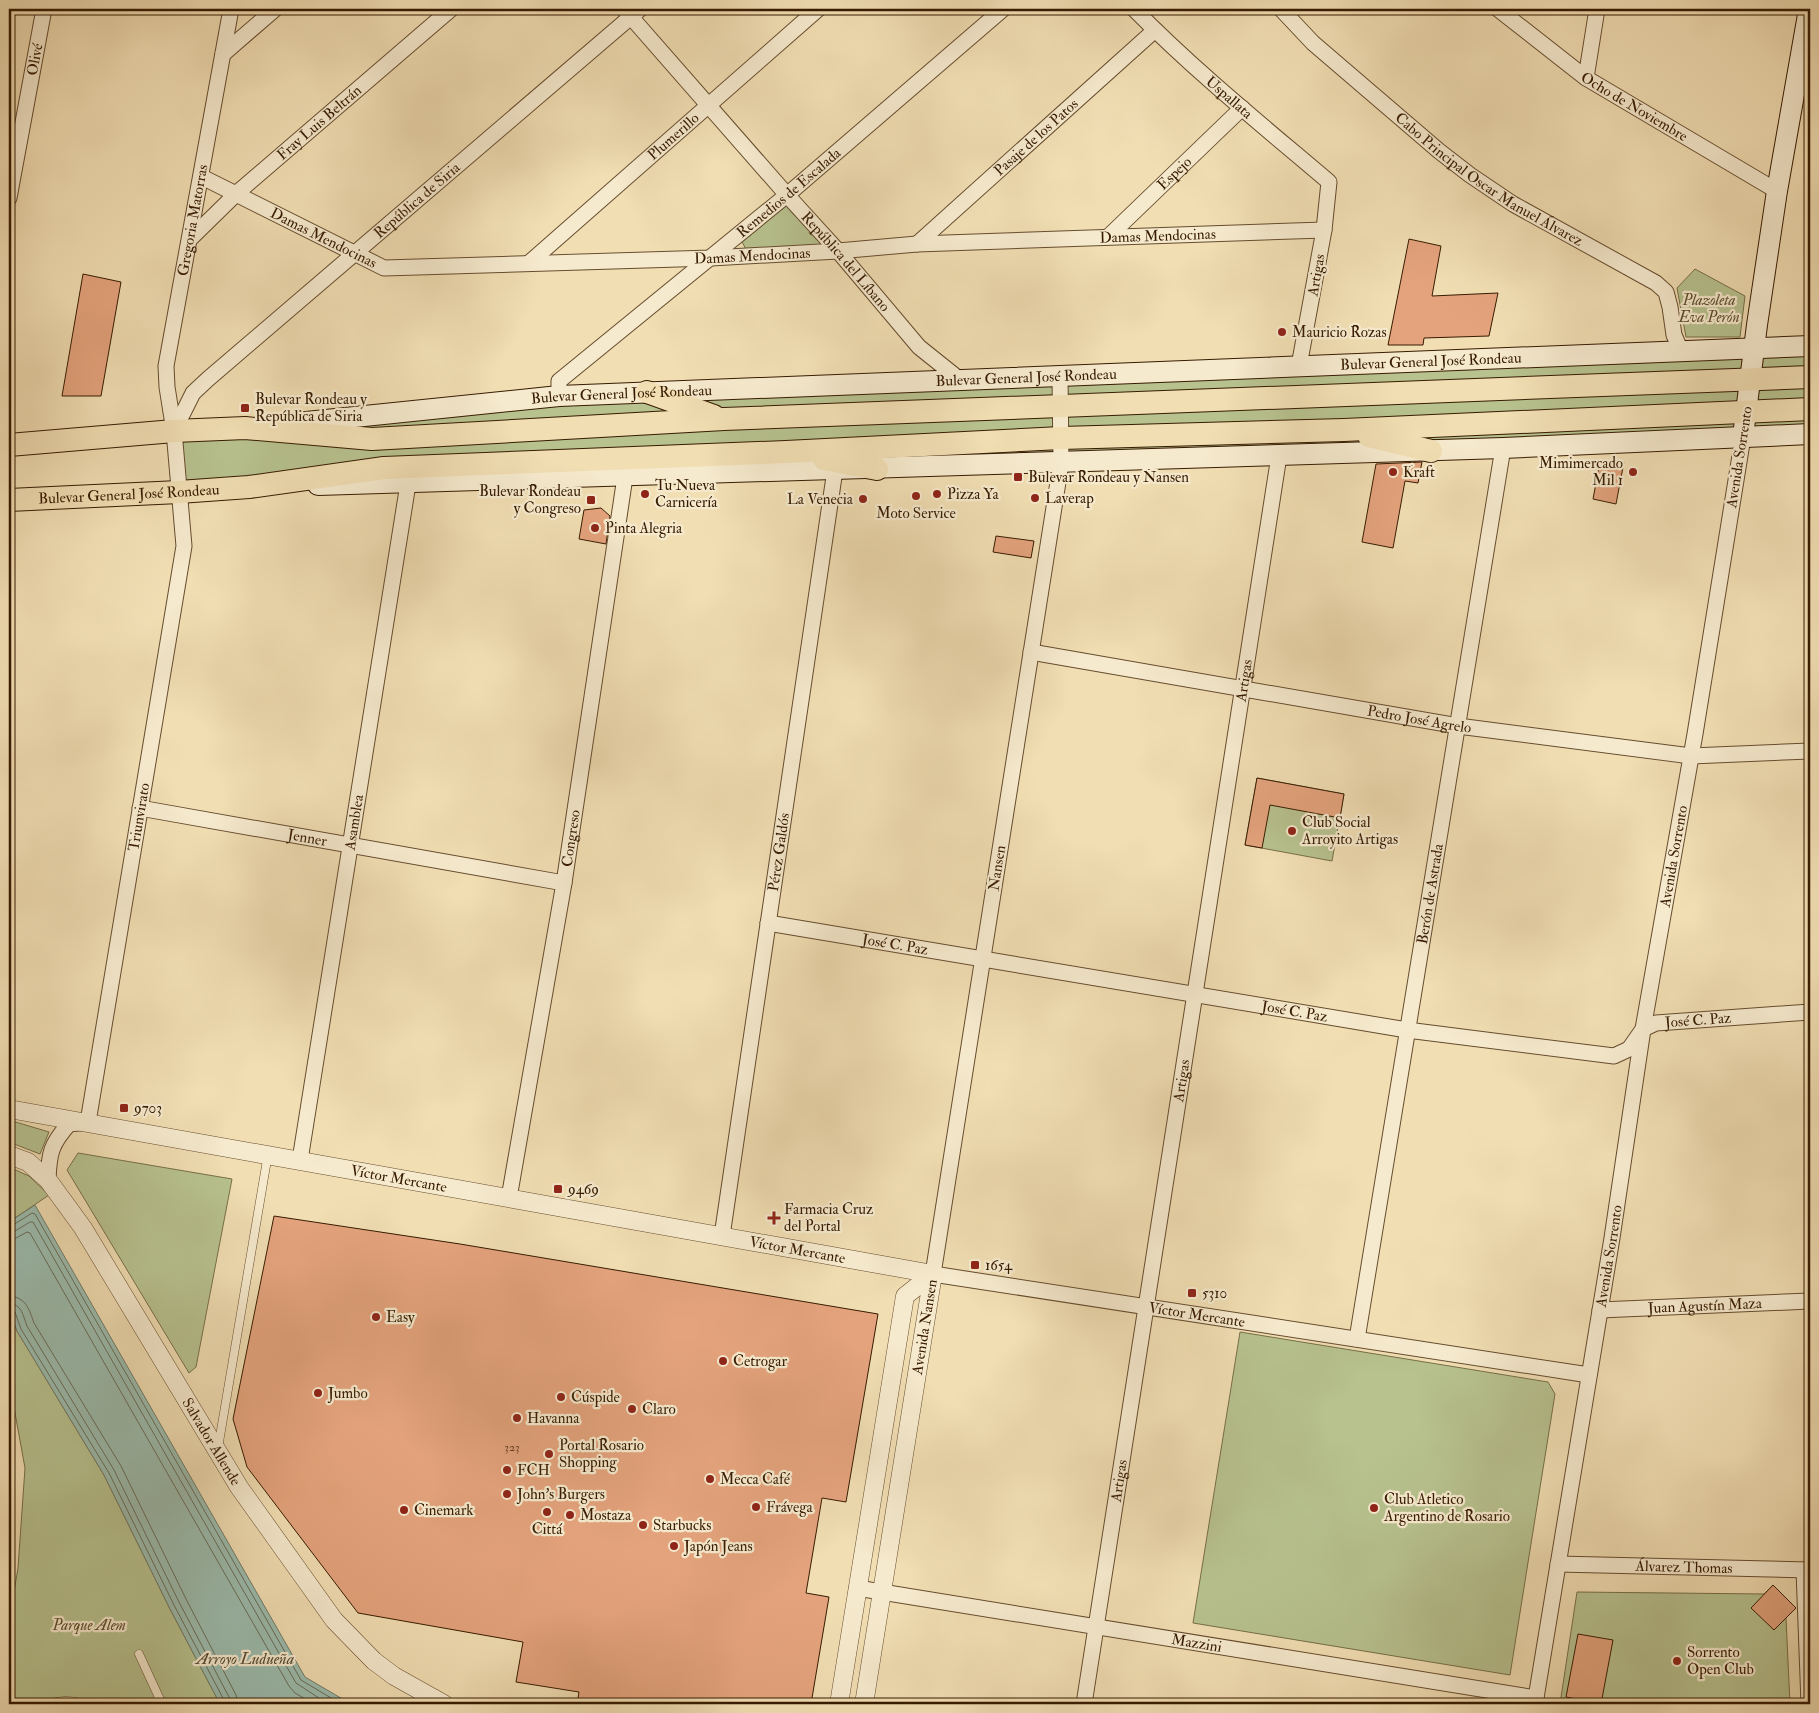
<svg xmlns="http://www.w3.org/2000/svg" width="1819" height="1713" viewBox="0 0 1819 1713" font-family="'IM FELL Double Pica',serif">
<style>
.green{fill:#b7c28f;stroke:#776e48}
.water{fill:#9bbcae;stroke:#737c69}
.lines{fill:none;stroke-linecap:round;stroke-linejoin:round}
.shore{stroke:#696c58;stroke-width:1}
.building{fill:#e4a37d;stroke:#371b01}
.service-casing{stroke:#664c2e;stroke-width:9}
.minor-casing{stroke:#664c2e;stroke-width:17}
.tertiary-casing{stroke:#664c2e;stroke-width:19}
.secondary-casing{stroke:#371b01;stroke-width:22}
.primary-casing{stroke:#371b01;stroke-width:24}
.service{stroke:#f6eace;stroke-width:8}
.minor{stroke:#f6eace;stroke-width:15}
.tertiary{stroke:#f6eace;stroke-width:18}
.secondary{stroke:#f6eace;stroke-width:20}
.primary{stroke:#f1deb3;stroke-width:22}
.poi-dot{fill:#8f2418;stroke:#f6eace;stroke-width:2}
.labels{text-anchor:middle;stroke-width:4.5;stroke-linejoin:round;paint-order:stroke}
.number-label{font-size:12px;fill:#623d20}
.street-label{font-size:15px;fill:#371b01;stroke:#f6eace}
.park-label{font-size:15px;font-style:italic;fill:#5d4d2c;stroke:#f6eace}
.poi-label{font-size:15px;fill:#371b01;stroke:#f6eace;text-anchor:start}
.water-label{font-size:16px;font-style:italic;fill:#554b35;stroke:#f6eace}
</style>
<rect width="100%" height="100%" fill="#f1deb3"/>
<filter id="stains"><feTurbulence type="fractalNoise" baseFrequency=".004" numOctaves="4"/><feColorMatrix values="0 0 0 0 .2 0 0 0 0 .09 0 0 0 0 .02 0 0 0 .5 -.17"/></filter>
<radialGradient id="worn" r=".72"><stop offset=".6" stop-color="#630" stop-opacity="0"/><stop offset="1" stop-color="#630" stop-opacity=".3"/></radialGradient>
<path class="green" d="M 786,206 L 822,245 L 747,251 L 742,242 Z
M 1695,269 L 1745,296 L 1740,337 L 1686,337 L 1677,288 Z
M 1810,346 L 1810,434 L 179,492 L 174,431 L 559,396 Z
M 1257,778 L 1344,794 L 1332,861 L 1245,845 Z
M 9,1120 L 49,1132 L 40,1154 L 9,1142 Z
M 78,1153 L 232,1179 L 196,1367 L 189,1373 L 67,1170 Z
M 9,1167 L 29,1176 L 49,1195 L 9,1222 Z
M 9,1308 L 17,1331 L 104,1475 L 170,1609 L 220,1704 L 9,1704 L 9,1621 L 18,1568 L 25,1468 L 9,1380 Z
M 1240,1332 L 1548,1382 L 1555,1394 L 1510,1675 L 1193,1623 Z
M 1773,1585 L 1796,1608 L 1786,1618 L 1790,1704 L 1560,1704 L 1577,1592 L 1764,1594 Z"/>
<path class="water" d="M 35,1205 L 305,1677 L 351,1704 L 220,1704 L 170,1609 L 104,1475 L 17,1331 L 9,1308 L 9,1222 Z"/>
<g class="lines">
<path class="shore" d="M 9,1225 L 13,1225 L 32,1213 L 35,1214 L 301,1680 L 341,1704
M 9,1232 L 15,1231 L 30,1222 L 33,1222 L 296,1683 L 328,1704
M 9,1239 L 16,1238 L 27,1232 L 30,1233 L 289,1686 L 295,1693 L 314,1704
M 9,1296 C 26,1297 29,1309 34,1323 L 121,1466 L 187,1601 L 236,1695 L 238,1704
M 9,1303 C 22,1304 23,1316 27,1326 L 114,1470 L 180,1604 L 229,1697 L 230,1704
M 9,1309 L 15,1312 L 21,1329 L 109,1473 L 175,1607 L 224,1700 L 224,1704"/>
</g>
<path class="building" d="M 1409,239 L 1441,246 L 1432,296 L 1498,293 L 1489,336 L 1424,338 L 1423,345 L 1388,345 Z
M 83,274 L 121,282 L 101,396 L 62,396 Z
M 1422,462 L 1418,483 L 1405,481 L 1393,548 L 1362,542 L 1376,464 Z
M 1600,462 L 1624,462 L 1616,504 L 1593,499 Z
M 601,508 L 610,516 L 606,544 L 579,539 L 584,510 Z
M 996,536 L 1034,541 L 1031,558 L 993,552 Z
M 1257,778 L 1344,794 L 1340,818 L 1270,805 L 1262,848 L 1245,845 Z
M 274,1216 L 460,1244 L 878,1314 L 846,1502 L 822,1498 L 806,1593 L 829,1597 L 811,1704 L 577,1704 L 579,1692 L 516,1682 L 523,1642 L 358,1613 L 247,1467 L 233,1419 Z
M 1773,1585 L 1796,1608 L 1774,1630 L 1751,1608 Z
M 1578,1634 L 1613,1640 L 1601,1704 L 1566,1697 Z"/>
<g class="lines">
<g class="service-casing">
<path id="service" d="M 218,1448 L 268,1154
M 139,1654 L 162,1704
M 48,1704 C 60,1701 70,1699 81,1704"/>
</g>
<g class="minor-casing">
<g id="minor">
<path id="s1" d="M 624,9 L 787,195 L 838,251 L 919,347 L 959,379 L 964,379"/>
<path id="s2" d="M 1134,9 C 1195,71 1263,126 1329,182 L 1324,230 L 1299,366"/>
<path id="s3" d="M 1281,9 L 1313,43 L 1439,151 L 1470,175 L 1513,204 L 1656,283 L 1666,292 L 1670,307 L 1674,335 L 1681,351"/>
<path id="s4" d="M 1498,9 L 1586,78 L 1777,191"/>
<path d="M 223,54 L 275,9"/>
<path d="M 1586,78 L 1597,9"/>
<path id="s5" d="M 202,177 L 384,268 L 711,258 L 838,251 L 917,244 L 1324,230"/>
<path id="s6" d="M 9,198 L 44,9"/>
<path id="s7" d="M 1108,237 L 1242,108"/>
<path id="s8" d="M 190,239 L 237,193 L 451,9"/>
<path id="s9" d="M 917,244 L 1155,30"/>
<path id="s10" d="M 529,263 L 818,9"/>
<path id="s11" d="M 1060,376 L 1061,463 L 933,1274 L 1589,1375"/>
<path id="s12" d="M 559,396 L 559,381 L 787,195 L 1003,9"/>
<path id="s13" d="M 174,431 L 193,393 L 208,379 L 640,9"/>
<path id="s14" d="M 1031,652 L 1458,726 L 1691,756 L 1810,751"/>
<path id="s15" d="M 140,808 L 564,883"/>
<path id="s16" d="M 768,923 L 1407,1030 L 1614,1056 L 1629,1049 L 1643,1029 L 1656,1023 L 1810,1012"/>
<path id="s17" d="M 300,1160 L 408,484"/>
<path id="s18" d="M 48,1180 C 49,1153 51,1144 69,1124 L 88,1122 L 184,546 L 174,431 L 167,387 L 166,366 L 231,9"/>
<path id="s19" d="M 509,1198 L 564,883 L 625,477"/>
<path id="s20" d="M 722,1236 L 835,470"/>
<path id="s21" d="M 1600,1310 L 1810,1301"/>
<path id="s22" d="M 1357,1339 L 1503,448"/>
<path id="s23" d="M 1558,1564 L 1810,1570"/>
<path d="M 1804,1570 L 1809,1704"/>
<path id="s24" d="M 857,1588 L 1536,1698"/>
<path id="s25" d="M 1084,1704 L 1279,456"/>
<path id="s26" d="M 1535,1704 L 1612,1238 L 1643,1029 L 1695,734 L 1743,437"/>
</g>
</g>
<g class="tertiary-casing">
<g id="tertiary">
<path id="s27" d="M 9,1109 L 933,1274"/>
<path id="s28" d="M 9,1155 L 28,1162 L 48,1180 L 83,1228 L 239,1487 L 334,1620 L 374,1661 L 394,1676 L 444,1704"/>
<path d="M 839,1704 L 905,1296 L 933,1274"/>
<path id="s29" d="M 864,1704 L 933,1274"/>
</g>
</g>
<g class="secondary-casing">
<g id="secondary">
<path id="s30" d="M 277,425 L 559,396 L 1810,346"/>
<path d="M 1744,428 L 1757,325 L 1777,191 L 1809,9"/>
<path d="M 318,485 L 1503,448 L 1810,434"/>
</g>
</g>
<g class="primary-casing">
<g id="primary">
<path d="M 647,392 L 714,416"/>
<path d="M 1369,436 L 1431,451"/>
<path d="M 9,445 L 174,431 L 245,428 L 372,439 L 724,419 L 1810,377"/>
<path d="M 824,459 L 877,469"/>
<path id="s31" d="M 9,500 L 179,492 L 249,487 L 384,468 L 786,452 L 1061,438 L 1344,430 L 1810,409"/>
</g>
</g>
<use href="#service" class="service"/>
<use href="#minor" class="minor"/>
<use href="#tertiary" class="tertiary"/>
<use href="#secondary" class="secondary"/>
<use href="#primary" class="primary"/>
</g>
<g class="poi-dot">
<circle cx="1282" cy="332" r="5"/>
<rect x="240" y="403" width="10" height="10" rx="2.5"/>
<circle cx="1393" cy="472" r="5"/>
<circle cx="1633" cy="472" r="5"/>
<rect x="1013" y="472" width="10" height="10" rx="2.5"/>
<circle cx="645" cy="494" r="5"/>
<circle cx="937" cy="494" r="5"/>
<circle cx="916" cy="496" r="5"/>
<circle cx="1035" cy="498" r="5"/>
<circle cx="863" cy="499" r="5"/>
<rect x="586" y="495" width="10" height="10" rx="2.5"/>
<circle cx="595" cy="528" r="5"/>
<circle cx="1292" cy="831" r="5"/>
<rect x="119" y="1103" width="10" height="10" rx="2.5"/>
<rect x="553" y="1184" width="10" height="10" rx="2.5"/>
<path d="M771.5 1210.5h5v5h5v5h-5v5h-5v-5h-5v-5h5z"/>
<rect x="970" y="1260" width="10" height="10" rx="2.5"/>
<rect x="1187" y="1288" width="10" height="10" rx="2.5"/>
<circle cx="376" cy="1317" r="5"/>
<circle cx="723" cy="1361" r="5"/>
<circle cx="318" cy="1393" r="5"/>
<circle cx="561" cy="1397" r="5"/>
<circle cx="632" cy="1409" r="5"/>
<circle cx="517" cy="1418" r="5"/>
<circle cx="549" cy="1454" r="5"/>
<circle cx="507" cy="1470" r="5"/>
<circle cx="710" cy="1479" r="5"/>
<circle cx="507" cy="1494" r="5"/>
<circle cx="756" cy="1507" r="5"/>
<circle cx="1374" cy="1508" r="5"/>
<circle cx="404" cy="1510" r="5"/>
<circle cx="547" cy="1512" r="5"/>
<circle cx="570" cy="1515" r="5"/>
<circle cx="643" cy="1525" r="5"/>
<circle cx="674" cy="1546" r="5"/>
<circle cx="1677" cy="1661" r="5"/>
</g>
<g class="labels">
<g class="number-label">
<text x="512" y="1451">323</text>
</g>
<g class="street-label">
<text dy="5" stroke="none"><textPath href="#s6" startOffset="141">Olivé</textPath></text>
<text dy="5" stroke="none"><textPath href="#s2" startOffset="130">Uspallata</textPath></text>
<text dy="5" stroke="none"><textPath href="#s4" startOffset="168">Ocho de Noviembre</textPath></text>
<text dy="5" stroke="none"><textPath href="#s8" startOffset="174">Fray Luis Beltrán</textPath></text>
<text dy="5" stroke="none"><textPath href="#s10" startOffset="192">Plumerillo</textPath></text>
<text dy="5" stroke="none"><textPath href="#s9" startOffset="160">Pasaje de los Patos</textPath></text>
<text dy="5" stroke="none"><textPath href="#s7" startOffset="92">Espejo</textPath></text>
<text dy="5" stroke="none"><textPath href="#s3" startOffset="270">Cabo Principal Oscar Manuel Álvarez</textPath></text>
<text dy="5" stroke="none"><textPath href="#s12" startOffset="312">Remedios de Escalada</textPath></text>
<text dy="5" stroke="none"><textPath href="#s13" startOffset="338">República de Siria</textPath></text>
<text dy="5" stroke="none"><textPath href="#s18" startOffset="994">Gregoria Matorras</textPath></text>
<text dy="5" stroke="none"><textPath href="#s5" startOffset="978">Damas Mendocinas</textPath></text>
<text dy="5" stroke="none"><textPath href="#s5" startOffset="136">Damas Mendocinas</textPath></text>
<text dy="5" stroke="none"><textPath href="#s5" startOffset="572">Damas Mendocinas</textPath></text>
<text dy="5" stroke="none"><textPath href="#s1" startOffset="336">República del Líbano</textPath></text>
<text transform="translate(1316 275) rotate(-80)" y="5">Artigas</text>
<text dy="5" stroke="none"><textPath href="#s30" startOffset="1156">Bulevar General José Rondeau</textPath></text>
<text dy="5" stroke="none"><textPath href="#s30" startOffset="751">Bulevar General José Rondeau</textPath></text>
<text dy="5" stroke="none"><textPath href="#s30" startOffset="346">Bulevar General José Rondeau</textPath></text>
<text transform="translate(1739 457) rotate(-81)" y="5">Avenida Sorrento</text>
<text dy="5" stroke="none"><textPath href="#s31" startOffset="120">Bulevar General José Rondeau</textPath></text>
<text dy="5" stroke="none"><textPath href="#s25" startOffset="1036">Artigas</textPath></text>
<text dy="5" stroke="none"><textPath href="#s14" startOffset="394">Pedro José Agrelo</textPath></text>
<text dy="5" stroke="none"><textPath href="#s18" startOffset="390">Triunvirato</textPath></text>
<text dy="5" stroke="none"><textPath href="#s17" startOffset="342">Asamblea</textPath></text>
<text dy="5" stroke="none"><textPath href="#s15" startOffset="170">Jenner</textPath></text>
<text dy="5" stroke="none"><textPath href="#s19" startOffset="365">Congreso</textPath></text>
<text dy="5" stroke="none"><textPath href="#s20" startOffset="388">Pérez Galdós</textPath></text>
<text dy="5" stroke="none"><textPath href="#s26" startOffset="859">Avenida Sorrento</textPath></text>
<text transform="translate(997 868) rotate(-81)" y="5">Nansen</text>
<text dy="5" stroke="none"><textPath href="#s22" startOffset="451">Berón de Astrada</textPath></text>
<text dy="5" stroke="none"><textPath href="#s16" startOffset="129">José C. Paz</textPath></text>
<text dy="5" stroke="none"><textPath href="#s16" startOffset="534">José C. Paz</textPath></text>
<text dy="5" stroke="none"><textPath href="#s16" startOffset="954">José C. Paz</textPath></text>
<text dy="5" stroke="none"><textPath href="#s25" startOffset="631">Artigas</textPath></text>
<text dy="5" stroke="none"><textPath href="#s27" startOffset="396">Víctor Mercante</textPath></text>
<text dy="5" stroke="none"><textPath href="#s27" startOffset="801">Víctor Mercante</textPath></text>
<text dy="5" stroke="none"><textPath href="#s26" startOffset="454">Avenida Sorrento</textPath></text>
<text dy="5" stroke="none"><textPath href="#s21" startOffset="105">Juan Agustín Maza</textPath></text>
<text dy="5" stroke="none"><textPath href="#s11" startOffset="1175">Víctor Mercante</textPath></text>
<text dy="5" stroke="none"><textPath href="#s29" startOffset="382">Avenida Nansen</textPath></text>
<text dy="5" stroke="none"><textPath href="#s28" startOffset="356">Salvador Allende</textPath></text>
<text dy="5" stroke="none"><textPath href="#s25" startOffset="226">Artigas</textPath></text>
<text dy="5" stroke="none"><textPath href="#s23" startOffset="126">Álvarez Thomas</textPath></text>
<text dy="5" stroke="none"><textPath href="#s24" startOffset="344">Mazzini</textPath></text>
</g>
<g class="park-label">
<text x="1709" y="305">Plazoleta<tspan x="1709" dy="17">Eva Perón</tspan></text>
<text x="89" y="1630">Parque Alem</text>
</g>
<g class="poi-label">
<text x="1292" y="337">Mauricio Rozas</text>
<text x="255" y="404">Bulevar Rondeau y<tspan x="255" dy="17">República de Siria</tspan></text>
<text x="1623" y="468" text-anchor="end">Mimimercado<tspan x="1623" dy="17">Mil 1</tspan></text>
<text x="1403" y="477">Kraft</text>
<text x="1028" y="482">Bulevar Rondeau y Nansen</text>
<text x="655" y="490">Tu Nueva<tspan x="655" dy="17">Carnicería</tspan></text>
<text x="581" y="496" text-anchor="end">Bulevar Rondeau<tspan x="581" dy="17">y Congreso</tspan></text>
<text x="947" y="499">Pizza Ya</text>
<text x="1045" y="503">Laverap</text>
<text x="853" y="504" text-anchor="end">La Venecia</text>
<text x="916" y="518" text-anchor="middle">Moto Service</text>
<text x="605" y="533">Pinta Alegria</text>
<text x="1302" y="827">Club Social<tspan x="1302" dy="17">Arroyito Artigas</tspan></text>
<text x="134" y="1113">9703</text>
<text x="568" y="1194">9469</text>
<text x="784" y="1214">Farmacia Cruz<tspan x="784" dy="17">del Portal</tspan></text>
<text x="985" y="1270">1654</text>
<text x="1202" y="1298">5310</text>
<text x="386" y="1322">Easy</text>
<text x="733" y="1366">Cetrogar</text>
<text x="328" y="1398">Jumbo</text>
<text x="571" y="1402">Cúspide</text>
<text x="642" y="1414">Claro</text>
<text x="527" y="1423">Havanna</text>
<text x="559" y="1450">Portal Rosario<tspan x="559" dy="17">Shopping</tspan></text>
<text x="517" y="1475">FCH</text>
<text x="720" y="1484">Mecca Café</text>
<text x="517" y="1499">John's Burgers</text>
<text x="1384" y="1504">Club Atletico<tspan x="1384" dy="17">Argentino de Rosario</tspan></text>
<text x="766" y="1512">Frávega</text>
<text x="414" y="1515">Cinemark</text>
<text x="580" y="1520">Mostaza</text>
<text x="653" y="1530">Starbucks</text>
<text x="547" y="1534" text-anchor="middle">Cittá</text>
<text x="684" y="1551">Japón Jeans</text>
<text x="1687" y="1657">Sorrento<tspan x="1687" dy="17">Open Club</tspan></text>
</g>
<g class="water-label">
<text x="245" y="1664">Arroyo Ludueña</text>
</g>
</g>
<rect width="1819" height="1713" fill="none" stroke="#f1deb3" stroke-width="30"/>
<rect x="10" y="10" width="1799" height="1693" fill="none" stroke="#371b01" stroke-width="2.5"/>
<rect x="15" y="15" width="1789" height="1683" fill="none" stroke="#371b01"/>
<rect width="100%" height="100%" filter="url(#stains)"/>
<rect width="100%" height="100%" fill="url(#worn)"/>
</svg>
